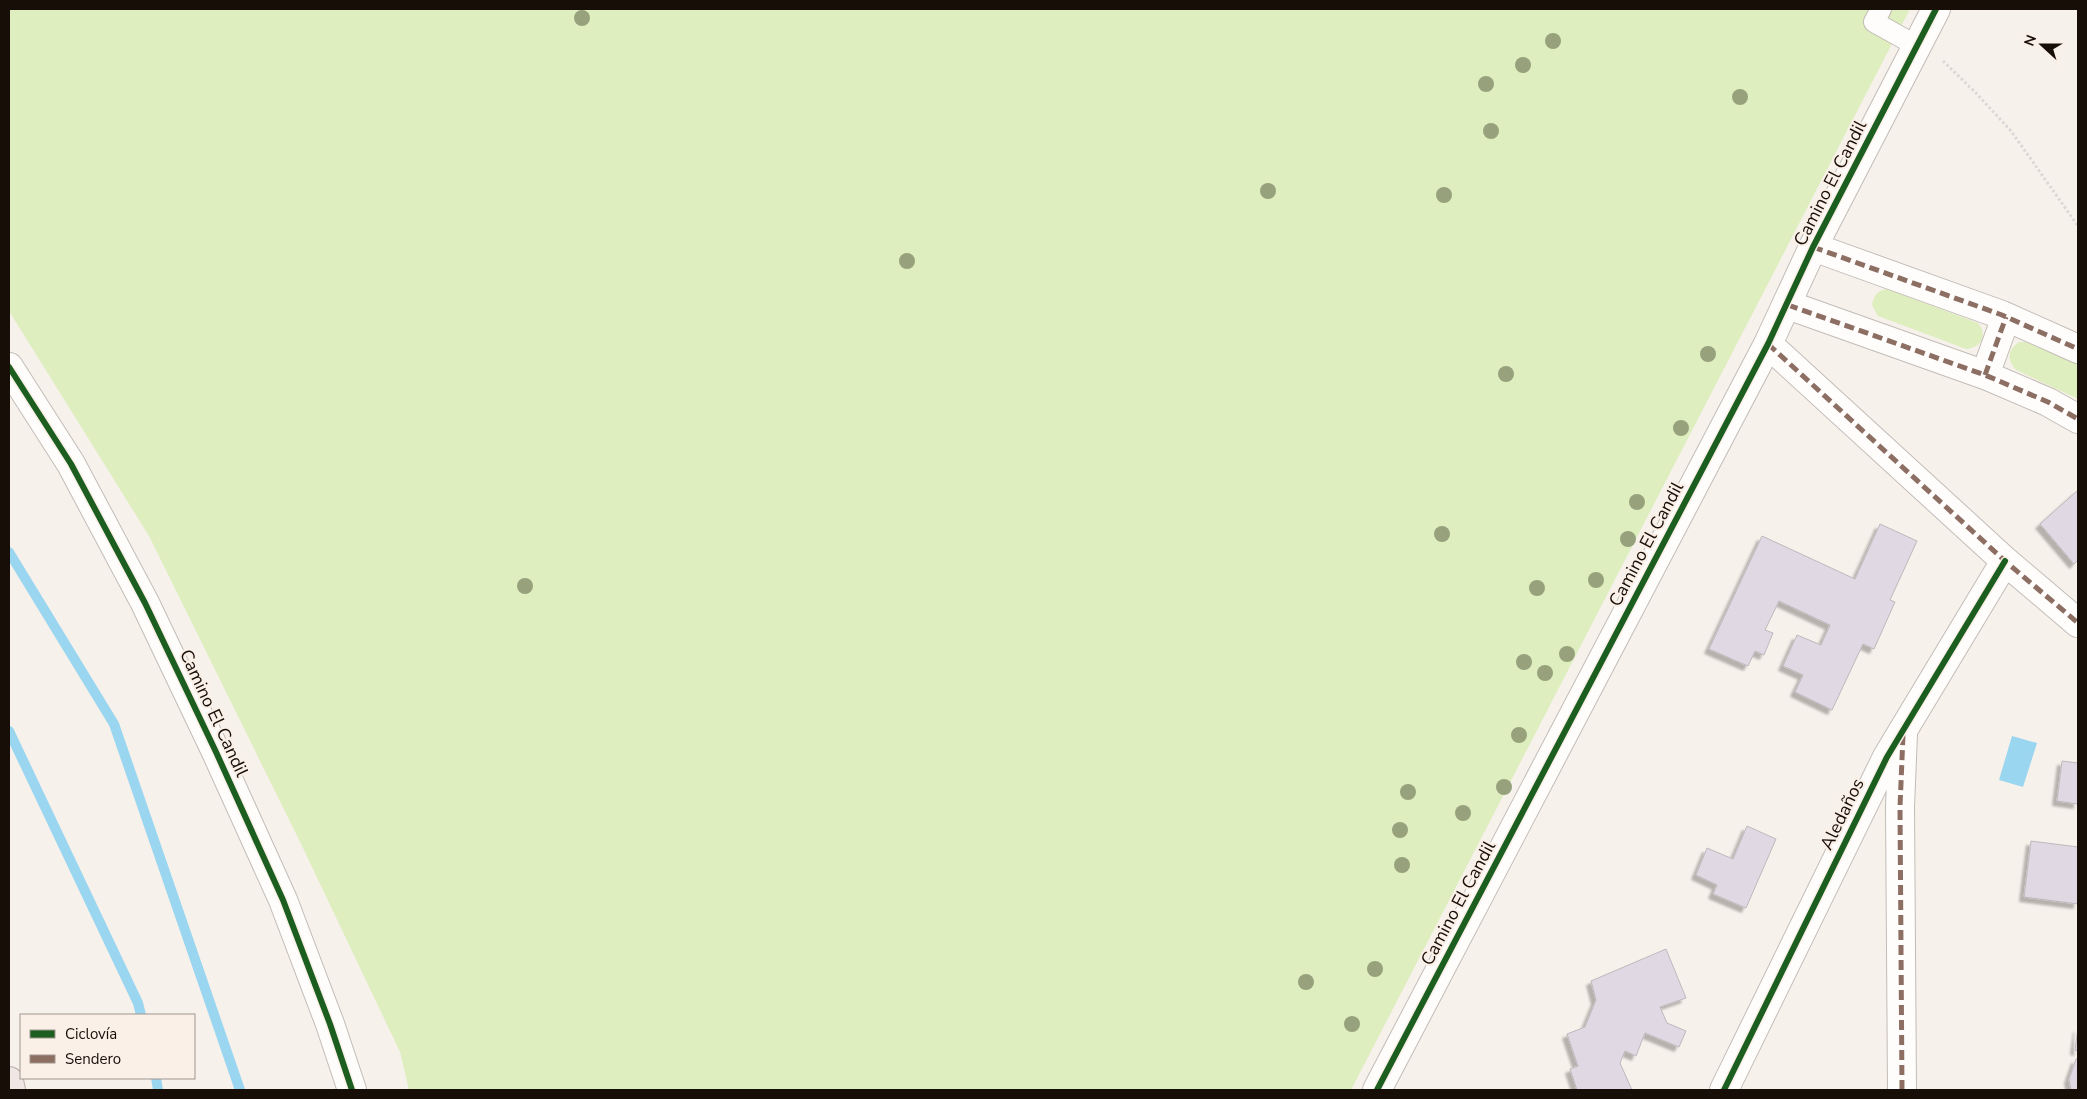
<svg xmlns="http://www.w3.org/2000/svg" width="2087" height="1099" viewBox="0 0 2087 1099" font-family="'Nunito Sans',sans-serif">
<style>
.green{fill:#deeebf}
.water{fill:#9ad6f0}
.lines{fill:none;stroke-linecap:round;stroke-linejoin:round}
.stream{stroke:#9ad6f0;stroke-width:10}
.building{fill:#e0d8e3;stroke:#bdb8bc;filter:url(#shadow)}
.service-casing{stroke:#c3bcb6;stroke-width:22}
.minor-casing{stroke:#c3bcb6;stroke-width:30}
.trunk-casing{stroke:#bbada8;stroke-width:30}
.path{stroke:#dad8d7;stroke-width:3;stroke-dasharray:2.5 2.5;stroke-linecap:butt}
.service{stroke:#fefdfc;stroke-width:20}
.minor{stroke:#fefdfc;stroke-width:28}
.trunk{stroke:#f0e6e4;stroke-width:28}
.quiet{stroke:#8d6e63;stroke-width:5;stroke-dasharray:10 5;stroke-linecap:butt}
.cycleway-casing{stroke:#fbf0e8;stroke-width:9}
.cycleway{stroke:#1b5e20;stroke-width:6}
.tree{fill:#97a27c}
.labels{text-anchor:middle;stroke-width:4.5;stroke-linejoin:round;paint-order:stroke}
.street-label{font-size:18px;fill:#170e08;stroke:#fbf0e8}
</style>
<defs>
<filter id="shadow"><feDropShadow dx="-4.5" dy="4.5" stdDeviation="1" flood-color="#0004"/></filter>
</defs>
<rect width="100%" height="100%" fill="#f7f1ec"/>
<path class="green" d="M 9,9 L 1910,9 L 1351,1090 L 409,1090 L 400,1052 L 302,846 L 149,536 L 9,311 Z
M 1887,289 L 1978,323 C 1988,335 1982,348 1966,349 L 1878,316 L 1872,305 C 1874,295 1877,291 1887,289 Z
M 2019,342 L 2026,342 L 2078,364 L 2078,399 L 2016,370 C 2006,360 2008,349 2019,342 Z"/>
<path class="water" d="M 2012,736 L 2037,743 L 2023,787 L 1999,780 Z"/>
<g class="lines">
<path class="stream" d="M 9,552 L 114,724 L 240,1090
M 9,731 L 138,1003 L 141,1015
M 156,1078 L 158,1090"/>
</g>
<path class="building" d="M 2078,490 L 2078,560 L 2074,564 L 2040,524 Z
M 1880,524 L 1917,541 L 1890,600 L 1895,602 L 1874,649 L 1863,644 L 1832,710 L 1795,692 L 1803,675 L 1783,666 L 1797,635 L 1821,645 L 1830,625 L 1779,601 L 1765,630 L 1773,633 L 1764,655 L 1755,651 L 1748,666 L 1709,649 L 1762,536 L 1855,579 Z
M 2062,761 L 2078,763 L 2078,804 L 2057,801 Z
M 1747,826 L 1776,839 L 1746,908 L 1713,894 L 1717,885 L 1696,875 L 1707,848 L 1733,859 Z
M 2031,841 L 2078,847 L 2078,904 L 2024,897 Z
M 1666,949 L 1686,998 L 1660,1007 L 1667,1023 L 1686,1031 L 1679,1047 L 1645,1033 L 1636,1056 L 1625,1051 L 1620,1063 L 1632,1090 L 1577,1090 L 1570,1069 L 1578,1066 L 1567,1034 L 1585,1027 L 1596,1000 L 1591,981 Z
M 2078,1028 L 2078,1051 L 2075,1050 Z
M 2076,1059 L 2078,1059 L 2078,1090 L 2071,1090 L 2069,1079 Z"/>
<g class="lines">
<g class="service-casing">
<path id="service" d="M 1881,9 L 1874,22 L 1917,46"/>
</g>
<g class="minor-casing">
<path id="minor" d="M 1813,247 L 2002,315 L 2078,349
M 1788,305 L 1985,375 L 2048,402 L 2078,419
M 1768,344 L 2005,561 L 2078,623
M 9,367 L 71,464 L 145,603 L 216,752 L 283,900 L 330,1024 L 352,1090
M 1985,375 L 2006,317
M 1377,1090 L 1768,344 L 1813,247 L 1936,9
M 1724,1090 L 1887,757 L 2005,561
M 1902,1090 L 1900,807 L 1903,734"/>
</g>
<g class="trunk-casing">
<path id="trunk" d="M 9,1081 L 11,1090"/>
</g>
<path class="path" d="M 1943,61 L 1976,93 L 2011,131 L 2078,226"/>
<use href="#service" class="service"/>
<use href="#minor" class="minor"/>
<use href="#trunk" class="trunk"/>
<path class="quiet" d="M 1813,247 L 2002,315 L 2078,349
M 1788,305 L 1985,375 L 2048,402 L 2078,419
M 1768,344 L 2005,561 L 2078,623
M 1985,375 L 2006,317
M 1902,1090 L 1900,807 L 1903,735"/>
<g class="cycleway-casing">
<path id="cycleway" d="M 9,367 L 71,464 L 145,603 L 216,752 L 283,900 L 330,1024 L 352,1090
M 1377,1090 L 1768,344 L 1813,247 L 1936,9
M 1724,1090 L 1887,757 L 2005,561"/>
</g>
<use href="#cycleway" class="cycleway"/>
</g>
<g class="tree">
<circle cx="582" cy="18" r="8"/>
<circle cx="1553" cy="41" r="8"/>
<circle cx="1523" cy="65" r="8"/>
<circle cx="1486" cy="84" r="8"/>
<circle cx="1740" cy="97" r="8"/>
<circle cx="1491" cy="131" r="8"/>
<circle cx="1268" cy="191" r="8"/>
<circle cx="1444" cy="195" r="8"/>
<circle cx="907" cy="261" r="8"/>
<circle cx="1708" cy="354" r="8"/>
<circle cx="1506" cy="374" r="8"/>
<circle cx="1681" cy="428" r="8"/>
<circle cx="1637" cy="502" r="8"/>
<circle cx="1442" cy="534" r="8"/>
<circle cx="1628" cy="539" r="8"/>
<circle cx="1596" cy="580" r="8"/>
<circle cx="525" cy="586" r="8"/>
<circle cx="1537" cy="588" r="8"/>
<circle cx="1567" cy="654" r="8"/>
<circle cx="1524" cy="662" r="8"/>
<circle cx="1545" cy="673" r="8"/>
<circle cx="1519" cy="735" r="8"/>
<circle cx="1504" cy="787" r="8"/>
<circle cx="1408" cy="792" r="8"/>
<circle cx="1463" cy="813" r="8"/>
<circle cx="1400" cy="830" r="8"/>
<circle cx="1402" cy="865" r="8"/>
<circle cx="1375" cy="969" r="8"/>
<circle cx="1306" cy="982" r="8"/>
<circle cx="1352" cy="1024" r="8"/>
</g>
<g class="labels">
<g class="street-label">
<text transform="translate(1830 183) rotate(-63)" y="6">Camino El Candil</text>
<text transform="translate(1646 544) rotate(-62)" y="6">Camino El Candil</text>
<text transform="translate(214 713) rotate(65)" y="6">Camino El Candil</text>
<text transform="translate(1842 814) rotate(-64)" y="6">Aledaños</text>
<text transform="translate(1458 903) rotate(-62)" y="6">Camino El Candil</text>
</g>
</g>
<rect width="2087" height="1099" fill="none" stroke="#170e08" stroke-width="20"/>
<rect x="20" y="1014" width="175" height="65" fill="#fbf0e8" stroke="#a0968e"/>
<rect x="30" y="1030" width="25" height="8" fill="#1b5e20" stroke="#a0968e"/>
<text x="65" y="1039" font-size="15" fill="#170e08">Ciclovía</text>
<rect x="30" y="1055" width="25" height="8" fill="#8d6e63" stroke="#a0968e"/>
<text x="65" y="1064" font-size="15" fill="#170e08">Sendero</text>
<g transform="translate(2042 45) rotate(291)" stroke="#fbf0e8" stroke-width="4" paint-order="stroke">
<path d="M0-4L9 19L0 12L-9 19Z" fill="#170e08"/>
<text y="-8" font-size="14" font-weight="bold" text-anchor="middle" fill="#170e08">N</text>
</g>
</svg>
